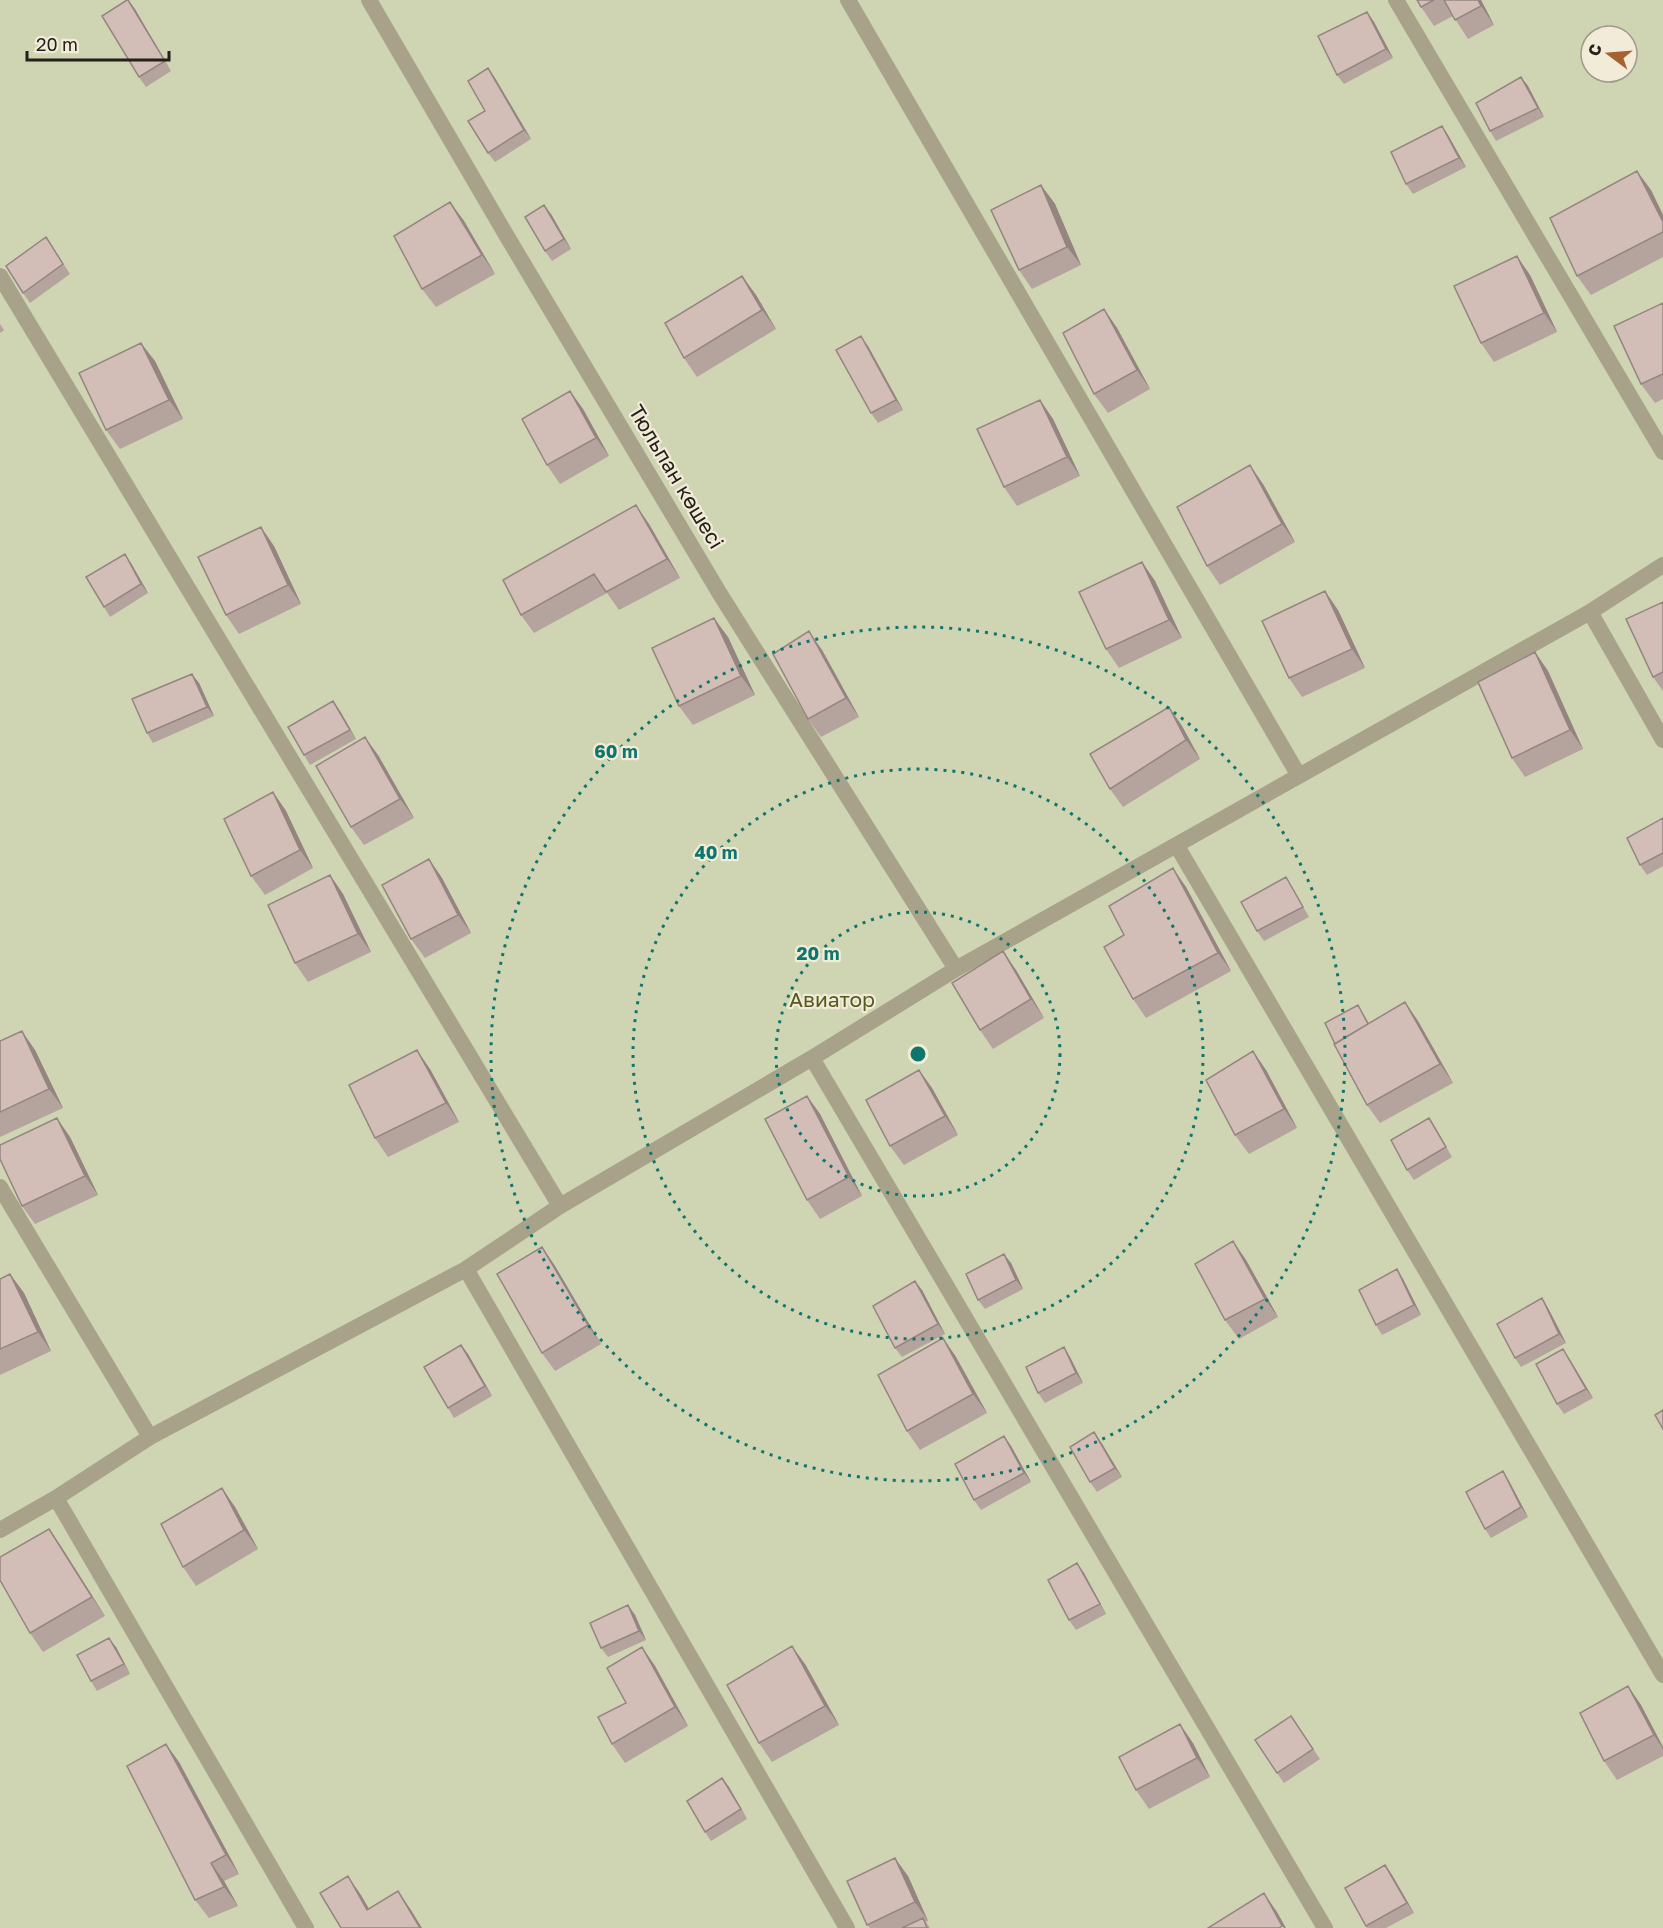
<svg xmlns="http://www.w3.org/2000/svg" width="1663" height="1928" viewBox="0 0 1663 1928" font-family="'Golos Text',sans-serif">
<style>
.green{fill:#cfd4b2;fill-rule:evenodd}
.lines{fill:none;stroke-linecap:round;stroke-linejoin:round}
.minor{stroke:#a8a28a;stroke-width:16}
.wall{fill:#b5a39d}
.shaded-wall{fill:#948580}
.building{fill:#d3beb7;stroke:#948580;stroke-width:1.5}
.ring{fill:none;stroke:#0f766e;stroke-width:3;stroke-dasharray:3 6}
.labels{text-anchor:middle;stroke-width:4.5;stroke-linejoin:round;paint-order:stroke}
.street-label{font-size:21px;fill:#24211a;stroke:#f2ebd8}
.park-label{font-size:21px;fill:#555b1d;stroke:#f2ebd8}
.centre{fill:#0f766e;stroke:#f2ebd8;stroke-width:3}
.ring-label{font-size:18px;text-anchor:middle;font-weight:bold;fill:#0f766e;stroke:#f2ebd8;stroke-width:4.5;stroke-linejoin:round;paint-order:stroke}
</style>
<rect width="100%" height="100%" fill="#f2ebd8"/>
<path class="green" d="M 0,0 L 1663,0 L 1663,1928 L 0,1928 ZM 1591,36 L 1627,36 L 1627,72 L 1591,72 Z"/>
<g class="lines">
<path class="minor" d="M 369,0 L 505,233 L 720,594 L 956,969
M 848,0 L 1299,776
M 1396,0 L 1663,452
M 0,276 L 560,1206
M 1590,612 L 1663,740
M 1177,846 L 1663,1675
M 812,1058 L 1325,1928
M 0,1187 L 150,1437
M 466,1269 L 847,1928
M 56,1498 L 306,1928
M 0,1530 L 56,1498 L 150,1437 L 466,1269 L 560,1206 L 812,1058 L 956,969 L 1590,612 L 1663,565"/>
</g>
<path class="wall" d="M 128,0 L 171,71 L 146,87 L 139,77 Z
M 1417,0 L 1481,0 L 1494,25 L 1468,39 L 1453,16 L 1434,26 L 1421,7 Z
M 1367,12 L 1374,22 L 1393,58 L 1344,84 L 1337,75 Z
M 488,68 L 495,78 L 531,139 L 495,162 L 488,153 L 485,111 Z
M 1521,77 L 1528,86 L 1544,117 L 1496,141 L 1490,131 Z
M 1442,126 L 1448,135 L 1466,167 L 1413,194 L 1406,184 Z
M 1041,185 L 1055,204 L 1081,265 L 1032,289 L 1019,270 Z
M 1651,190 L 1663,215 L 1663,257 L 1591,295 L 1577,276 Z
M 450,202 L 464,221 L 495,274 L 436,307 L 422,289 Z
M 551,214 L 571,249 L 552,261 L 545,251 Z
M 46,237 L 70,274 L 30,303 L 23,293 Z
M 1530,275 L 1557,332 L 1494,362 L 1481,343 Z
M 742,276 L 756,295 L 776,329 L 697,377 L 684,358 Z
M 1663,303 L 1663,399 L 1655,403 L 1641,384 Z
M 1104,309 L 1117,328 L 1150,389 L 1108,413 L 1094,394 Z
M 0,324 L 4,330 L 0,333 Z
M 868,346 L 903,410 L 878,423 L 871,413 Z
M 155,361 L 183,419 L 120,449 L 106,430 Z
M 570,391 L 583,409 L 609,456 L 560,484 L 547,465 Z
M 1040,400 L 1053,419 L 1080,476 L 1017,506 L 1004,487 Z
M 1263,484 L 1295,542 L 1220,585 L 1207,566 Z
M 649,524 L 680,578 L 619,610 L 607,593 L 534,633 L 521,615 Z
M 274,546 L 301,604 L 239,634 L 226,615 Z
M 1142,562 L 1155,581 L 1182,638 L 1119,668 L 1106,649 Z
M 131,563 L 148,593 L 110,617 L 104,607 Z
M 1663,602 L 1663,691 L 1653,677 Z
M 1338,610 L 1365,668 L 1302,697 L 1289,678 Z
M 728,637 L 755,695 L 693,725 L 679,706 Z
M 822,650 L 859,717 L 821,737 L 808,719 Z
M 1535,652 L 1548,671 L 1583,749 L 1525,777 L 1512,758 Z
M 199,683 L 214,716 L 153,743 L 147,733 Z
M 1169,707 L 1182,726 L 1200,759 L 1123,807 L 1110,789 Z
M 340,711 L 356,739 L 310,765 L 304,755 Z
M 378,755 L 414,818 L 364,845 L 351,827 Z
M 273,792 L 286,811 L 313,868 L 265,895 L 251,876 Z
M 1663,818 L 1663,866 L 1647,875 L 1640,865 Z
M 429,859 L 442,878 L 471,933 L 425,958 L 411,939 Z
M 330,875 L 343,894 L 371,952 L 308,982 L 295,963 Z
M 1286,877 L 1292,887 L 1309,917 L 1264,941 L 1257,931 Z
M 1186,887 L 1231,971 L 1146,1018 L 1133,999 L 1124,935 Z
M 1016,970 L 1044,1018 L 993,1049 L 980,1030 Z
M 1405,1002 L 1418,1021 L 1453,1083 L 1380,1123 L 1367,1105 L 1364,1015 L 1369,1023 Z
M 0,1041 L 35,1050 L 63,1108 L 0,1137 Z
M 1253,1051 L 1266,1070 L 1297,1128 L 1249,1154 L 1235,1135 Z
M 430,1069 L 459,1122 L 388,1157 L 375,1138 Z
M 919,1070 L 932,1088 L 958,1135 L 904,1165 L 890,1146 Z
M 807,1096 L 820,1114 L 862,1196 L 820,1219 L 807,1200 Z
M 1435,1127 L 1452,1157 L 1414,1180 L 1407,1170 Z
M 70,1137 L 98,1195 L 35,1224 L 22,1206 Z
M 1233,1241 L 1246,1260 L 1278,1317 L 1239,1339 L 1225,1320 Z
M 542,1247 L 555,1266 L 601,1344 L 555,1371 L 542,1353 Z
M 1011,1263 L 1023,1289 L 985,1309 L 978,1300 Z
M 1397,1269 L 1403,1279 L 1421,1315 L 1382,1335 L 1376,1325 Z
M 10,1274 L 24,1293 L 51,1351 L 0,1375 L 0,1279 Z
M 922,1290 L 945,1334 L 902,1357 L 895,1348 Z
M 1542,1298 L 1548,1308 L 1566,1343 L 1521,1367 L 1515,1358 Z
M 943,1338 L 956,1357 L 987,1413 L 920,1450 L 907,1431 Z
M 461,1345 L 468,1354 L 492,1396 L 454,1418 L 448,1408 Z
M 1064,1347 L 1070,1357 L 1083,1383 L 1045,1403 L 1038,1393 Z
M 1569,1358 L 1593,1398 L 1564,1414 L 1557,1404 Z
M 1094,1432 L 1122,1477 L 1097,1492 L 1090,1482 Z
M 1004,1436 L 1011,1446 L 1031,1482 L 981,1510 L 974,1500 Z
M 1503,1471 L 1509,1481 L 1528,1517 L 1491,1538 L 1485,1529 Z
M 222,1488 L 235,1507 L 258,1549 L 196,1586 L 183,1567 Z
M 49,1529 L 62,1548 L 105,1616 L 43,1652 L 30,1633 Z
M 1077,1563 L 1084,1573 L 1106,1614 L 1076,1630 L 1069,1620 Z
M 628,1605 L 635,1615 L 646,1640 L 608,1657 L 601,1648 Z
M 116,1647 L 130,1674 L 97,1691 L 91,1681 Z
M 642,1647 L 655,1666 L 688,1726 L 625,1763 L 612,1744 L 626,1703 Z
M 805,1664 L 839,1725 L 772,1762 L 759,1743 Z
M 1628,1686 L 1641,1705 L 1663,1747 L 1663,1756 L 1617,1780 L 1604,1761 Z
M 1291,1716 L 1320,1759 L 1284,1783 L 1277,1773 Z
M 1193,1743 L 1210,1777 L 1149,1809 L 1136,1790 Z
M 179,1762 L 239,1874 L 224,1881 L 238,1906 L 209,1918 L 195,1900 Z
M 722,1778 L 729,1787 L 747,1819 L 711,1841 L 705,1832 Z
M 1385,1865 L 1392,1875 L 1414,1913 L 1386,1928 L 1367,1928 L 1345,1888 Z
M 908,1876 L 928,1921 L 926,1922 L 930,1928 L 870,1928 L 867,1925 Z"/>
<path class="shaded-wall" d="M 128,0 L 135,9 L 171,71 L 165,61 Z
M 1478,0 L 1481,0 L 1494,25 L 1481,6 Z
M 1367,12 L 1374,22 L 1393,58 L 1386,49 Z
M 488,68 L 495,78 L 531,139 L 524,130 Z
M 1521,77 L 1528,86 L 1544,117 L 1538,108 Z
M 1442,126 L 1448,135 L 1466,167 L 1459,158 Z
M 1637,171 L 1651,190 L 1663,215 L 1663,222 Z
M 1041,185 L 1055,204 L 1081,265 L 1067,247 Z
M 450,202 L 464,221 L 495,274 L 482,255 Z
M 544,205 L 551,214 L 571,249 L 564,239 Z
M 1517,256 L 1530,275 L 1557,332 L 1544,313 Z
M 742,276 L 756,295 L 776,329 L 762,310 Z
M 1104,309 L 1117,328 L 1150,389 L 1137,370 Z
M 861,336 L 868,346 L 903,410 L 896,400 Z
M 141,343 L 155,361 L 183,419 L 169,400 Z
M 570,391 L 583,409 L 609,456 L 596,438 Z
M 1040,400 L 1053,419 L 1080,476 L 1067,457 Z
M 1250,465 L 1263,484 L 1295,542 L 1282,524 Z
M 636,505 L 649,524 L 680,578 L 667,559 Z
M 261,527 L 274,546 L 301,604 L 288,585 Z
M 125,554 L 131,563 L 148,593 L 141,584 Z
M 1142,562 L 1155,581 L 1182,638 L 1169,620 Z
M 1325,591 L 1338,610 L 1365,668 L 1352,649 Z
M 714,618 L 728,637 L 755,695 L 741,676 Z
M 809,631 L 822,650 L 859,717 L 846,698 Z
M 1535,652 L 1548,671 L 1583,749 L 1570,730 Z
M 192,674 L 199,683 L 214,716 L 207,707 Z
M 333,701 L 340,711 L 356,739 L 350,730 Z
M 1169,707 L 1182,726 L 1200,759 L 1186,740 Z
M 365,737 L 378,755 L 414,818 L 400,799 Z
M 273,792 L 286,811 L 313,868 L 300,850 Z
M 429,859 L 442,878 L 471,933 L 458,915 Z
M 1173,868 L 1186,887 L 1231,971 L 1218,953 Z
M 330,875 L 343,894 L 371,952 L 358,934 Z
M 1003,951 L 1016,970 L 1044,1018 L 1031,999 Z
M 1405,1002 L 1418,1021 L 1453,1083 L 1440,1064 Z
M 22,1031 L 35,1050 L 63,1108 L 49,1089 Z
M 417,1050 L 430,1069 L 459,1122 L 446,1103 Z
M 1253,1051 L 1266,1070 L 1297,1128 L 1284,1109 Z
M 919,1070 L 932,1088 L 958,1135 L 945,1116 Z
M 807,1096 L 820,1114 L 862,1196 L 849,1177 Z
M 57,1118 L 70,1137 L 98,1195 L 85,1176 Z
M 1233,1241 L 1246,1260 L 1278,1317 L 1265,1299 Z
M 542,1247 L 555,1266 L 601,1344 L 588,1325 Z
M 1004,1254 L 1011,1263 L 1023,1289 L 1016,1280 Z
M 1397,1269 L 1403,1279 L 1421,1315 L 1414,1305 Z
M 10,1274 L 24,1293 L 51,1351 L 38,1332 Z
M 915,1281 L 922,1290 L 945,1334 L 938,1324 Z
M 1542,1298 L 1548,1308 L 1566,1343 L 1559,1334 Z
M 943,1338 L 956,1357 L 987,1413 L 973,1394 Z
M 461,1345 L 468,1354 L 492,1396 L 485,1386 Z
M 1064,1347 L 1070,1357 L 1083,1383 L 1076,1373 Z
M 1563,1349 L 1569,1358 L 1593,1398 L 1586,1389 Z
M 1094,1432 L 1101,1442 L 1122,1477 L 1115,1468 Z
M 1004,1436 L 1011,1446 L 1031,1482 L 1024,1473 Z
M 1503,1471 L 1509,1481 L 1528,1517 L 1521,1507 Z
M 222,1488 L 235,1507 L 258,1549 L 244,1530 Z
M 49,1529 L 62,1548 L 105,1616 L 92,1597 Z
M 1077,1563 L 1084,1573 L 1106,1614 L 1100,1604 Z
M 628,1605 L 635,1615 L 646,1640 L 639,1631 Z
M 109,1638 L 116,1647 L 130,1674 L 124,1664 Z
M 792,1646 L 805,1664 L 839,1725 L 825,1706 Z
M 642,1647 L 655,1666 L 688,1726 L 675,1707 Z
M 1628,1686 L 1641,1705 L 1663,1747 L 1663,1749 L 1654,1735 Z
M 1180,1724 L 1193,1743 L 1210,1777 L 1197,1758 Z
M 166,1744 L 179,1762 L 239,1874 L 226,1855 Z
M 722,1778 L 729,1787 L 747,1819 L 741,1809 Z
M 895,1858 L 908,1876 L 928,1921 L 915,1902 Z
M 211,1863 L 224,1881 L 238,1906 L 224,1887 Z
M 1385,1865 L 1392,1875 L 1414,1913 L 1407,1903 Z
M 348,1876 L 361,1895 L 380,1928 L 367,1910 Z
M 398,1891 L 411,1910 L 422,1928 L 420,1928 Z
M 1264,1893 L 1277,1912 L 1286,1928 L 1284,1928 L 1282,1926 Z"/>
<path class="building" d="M 127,0 L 128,0 L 165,61 L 139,77 L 102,16 Z
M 1417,0 L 1434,0 L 1421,7 Z
M 1444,0 L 1478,0 L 1481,6 L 1455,20 Z
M 1367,12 L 1386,49 L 1337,75 L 1318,36 Z
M 488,68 L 524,130 L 488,153 L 468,121 L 485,111 L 468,81 Z
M 1521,77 L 1538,108 L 1490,131 L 1476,103 Z
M 1442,126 L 1459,158 L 1406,184 L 1391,152 Z
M 1637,171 L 1663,222 L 1663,232 L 1577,276 L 1550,218 Z
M 1041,185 L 1067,247 L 1019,270 L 991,210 Z
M 450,202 L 482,255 L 422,289 L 394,236 Z
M 544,205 L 564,239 L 545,251 L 525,217 Z
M 46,237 L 63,264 L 23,293 L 6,266 Z
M 1517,256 L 1544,313 L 1481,343 L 1454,286 Z
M 742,276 L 762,310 L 684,358 L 665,323 Z
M 1663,303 L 1663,374 L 1641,384 L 1614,326 Z
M 1104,309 L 1137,370 L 1094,394 L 1063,333 Z
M 861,336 L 896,400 L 871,413 L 836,350 Z
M 141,343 L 169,400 L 106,430 L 79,373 Z
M 570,391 L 596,438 L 547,465 L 522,419 Z
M 1040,400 L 1067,457 L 1004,487 L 977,429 Z
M 1250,465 L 1282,524 L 1207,566 L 1177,507 Z
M 636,505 L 667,559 L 606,592 L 594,574 L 521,615 L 503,580 Z
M 261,527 L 288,585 L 226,615 L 198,557 Z
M 125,554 L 141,584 L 104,607 L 86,577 Z
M 1142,562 L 1169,620 L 1106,649 L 1079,592 Z
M 1325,591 L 1352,649 L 1289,678 L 1262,621 Z
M 1663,602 L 1663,672 L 1653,677 L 1626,619 Z
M 714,618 L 741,676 L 679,706 L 652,648 Z
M 809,631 L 846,698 L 808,719 L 773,654 Z
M 1535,652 L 1570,730 L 1512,758 L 1478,682 Z
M 192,674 L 207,707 L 147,733 L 132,699 Z
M 333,701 L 350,730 L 304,755 L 288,727 Z
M 1169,707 L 1186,740 L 1110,789 L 1090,754 Z
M 365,737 L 400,799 L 351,827 L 316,766 Z
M 273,792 L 300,850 L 251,876 L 224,819 Z
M 1663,818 L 1663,853 L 1640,865 L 1627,838 Z
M 429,859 L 458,915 L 411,939 L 382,885 Z
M 1173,868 L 1218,953 L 1133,999 L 1104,947 L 1124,935 L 1109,906 Z
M 330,875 L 358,934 L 295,963 L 268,905 Z
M 1286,877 L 1303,907 L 1257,931 L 1241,902 Z
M 1003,951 L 1031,999 L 980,1030 L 952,983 Z
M 1405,1002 L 1440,1064 L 1367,1105 L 1334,1044 Z
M 1358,1005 L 1368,1024 L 1335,1044 L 1325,1023 Z
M 22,1031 L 49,1089 L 0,1112 L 0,1041 Z
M 417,1050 L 446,1103 L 375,1138 L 349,1085 Z
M 1253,1051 L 1284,1109 L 1235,1135 L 1206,1080 Z
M 919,1070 L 945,1116 L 890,1146 L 866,1100 Z
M 807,1096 L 849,1177 L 807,1200 L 765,1119 Z
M 57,1118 L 85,1176 L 22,1206 L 0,1159 L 0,1145 Z
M 1429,1118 L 1446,1147 L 1407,1170 L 1391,1140 Z
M 1233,1241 L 1265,1299 L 1225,1320 L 1195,1264 Z
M 542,1247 L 588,1325 L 542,1353 L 497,1274 Z
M 1004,1254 L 1016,1280 L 978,1300 L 966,1274 Z
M 1397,1269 L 1414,1305 L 1376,1325 L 1359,1290 Z
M 10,1274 L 38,1332 L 0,1349 L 0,1279 Z
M 915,1281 L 938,1324 L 895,1348 L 873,1306 Z
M 1542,1298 L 1559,1334 L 1515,1358 L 1497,1324 Z
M 943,1338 L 973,1394 L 907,1431 L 878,1375 Z
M 461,1345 L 485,1386 L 448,1408 L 424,1367 Z
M 1064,1347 L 1076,1373 L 1038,1393 L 1026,1367 Z
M 1563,1349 L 1586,1389 L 1557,1404 L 1536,1364 Z
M 1663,1410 L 1663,1429 L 1655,1415 Z
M 1094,1432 L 1115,1468 L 1090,1482 L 1070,1447 Z
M 1004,1436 L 1024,1473 L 974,1500 L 955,1464 Z
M 1503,1471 L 1521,1507 L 1485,1529 L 1466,1492 Z
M 222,1488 L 244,1530 L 183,1567 L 161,1524 Z
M 49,1529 L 92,1597 L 30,1633 L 0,1580 L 0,1557 Z
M 1077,1563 L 1100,1604 L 1069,1620 L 1048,1580 Z
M 628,1605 L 639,1631 L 601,1648 L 590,1623 Z
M 109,1638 L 124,1664 L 91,1681 L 77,1655 Z
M 792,1646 L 825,1706 L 759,1743 L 727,1685 Z
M 642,1647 L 675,1707 L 612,1744 L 598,1717 L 626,1703 L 607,1668 Z
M 1628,1686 L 1654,1735 L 1604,1761 L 1580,1713 Z
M 1291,1716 L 1313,1749 L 1277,1773 L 1255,1740 Z
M 1180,1724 L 1197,1758 L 1136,1790 L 1119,1757 Z
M 166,1744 L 226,1855 L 211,1863 L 224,1887 L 195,1900 L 127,1766 Z
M 722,1778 L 741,1809 L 705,1832 L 687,1801 Z
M 895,1858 L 915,1902 L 867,1925 L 847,1881 Z
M 1385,1865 L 1407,1903 L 1366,1926 L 1345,1888 Z
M 348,1876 L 367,1910 L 398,1891 L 420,1928 L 341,1928 L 320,1893 Z
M 1264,1893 L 1282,1926 L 1279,1928 L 1208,1928 Z
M 923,1918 L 927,1928 L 902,1928 Z"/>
<g class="ring">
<circle cx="918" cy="1054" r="142"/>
<circle cx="918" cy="1054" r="285"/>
<circle cx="918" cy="1054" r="427"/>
</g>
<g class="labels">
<g class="street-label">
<text transform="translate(676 477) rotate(59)" y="7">Тюльпан көшесі</text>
</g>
<g class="park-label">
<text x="832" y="1007">Авиатор</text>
</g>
</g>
<circle cx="918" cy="1054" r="9" class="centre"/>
<g class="ring-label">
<text x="616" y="758">60 m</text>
<text x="716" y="859">40 m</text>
<text x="818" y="960">20 m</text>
</g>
<g transform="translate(1609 54) rotate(286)"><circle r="28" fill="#f2ebd8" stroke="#a09a8c" stroke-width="1.5"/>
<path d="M0-4.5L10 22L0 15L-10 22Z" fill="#a66332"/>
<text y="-9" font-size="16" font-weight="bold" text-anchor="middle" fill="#24211a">С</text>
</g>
<path d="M27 51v9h142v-9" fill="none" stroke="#24211a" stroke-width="3"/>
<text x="36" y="51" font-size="18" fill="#24211a" stroke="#f2ebd8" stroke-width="4.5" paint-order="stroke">20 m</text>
</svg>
